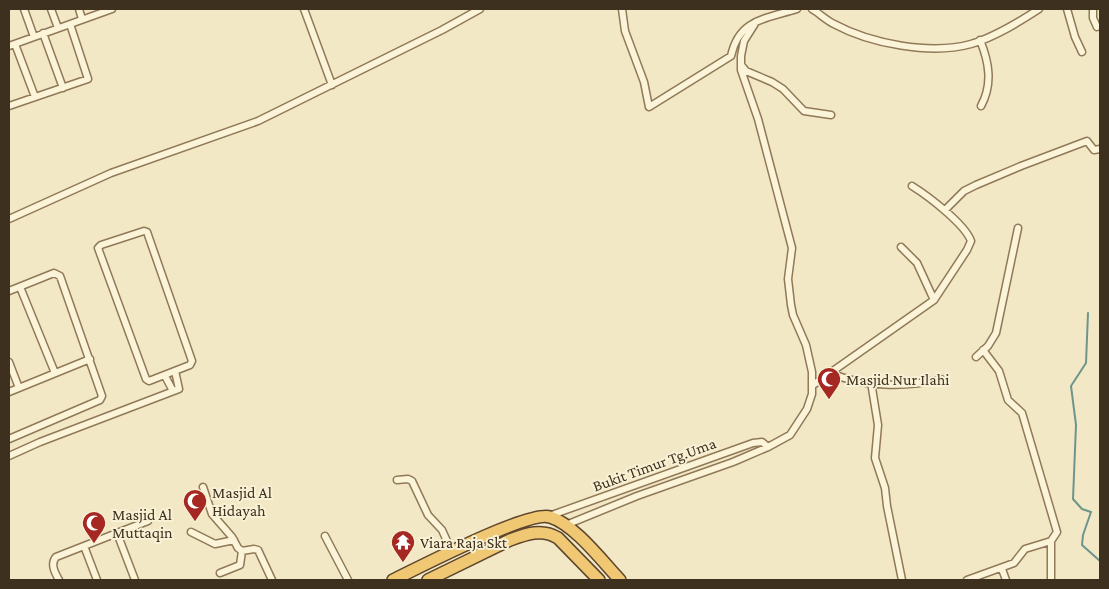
<svg xmlns="http://www.w3.org/2000/svg" width="1109" height="589" viewBox="0 0 1109 589" font-family="'Crimson Pro',serif">
<style>
.lines{fill:none;stroke-linecap:round;stroke-linejoin:round}
.stream{stroke:#6c958d;stroke-width:2}
.minor-casing{stroke:#907958;stroke-width:9}
.trunk-casing{stroke:#5d462d;stroke-width:14}
.minor{stroke:#fcf4d9;stroke-width:6}
.trunk{stroke:#f0c874;stroke-width:11}
.labels{text-anchor:middle;stroke-width:4;stroke-linejoin:round;paint-order:stroke}
.poi-label{font-size:16px;fill:#3e301e;stroke:#f9f1d5;text-anchor:start}
.street-label{font-size:16px;fill:#3e301e;stroke:#f9f1d5}
</style>
<rect width="100%" height="100%" fill="#f3e8c5"/>
<g class="lines">
<path class="stream" d="M 1088,313 L 1086,363 L 1071,386 L 1076,425 L 1073,499 L 1082,509 L 1091,512 L 1083,535 L 1082,545 L 1100,561"/>
<g class="minor-casing">
<path id="minor" d="M 24,9 L 34,37
M 51,9 L 58,28
M 79,9 L 82,19
M 304,9 L 332,85
M 622,9 L 625,31 L 644,82 L 649,107 L 731,56 C 739,19 765,19 797,9
M 812,9 C 820,14 826,20 834,24 C 871,44 931,55 971,44 C 995,37 1019,22 1039,9
M 1067,9 L 1075,37 L 1082,52
M 1093,9 L 1093,18 L 1097,27
M 43,33 L 63,88
M 980,40 C 989,62 993,84 981,106
M 15,44 L 35,97
M 9,46 L 112,9
M 741,65 L 746,71 L 772,82 L 783,89 L 804,111 L 831,115
M 9,106 L 88,79 L 70,24
M 945,210 L 964,191 L 976,185 L 1021,166 L 1087,141 L 1094,150 L 1100,149
M 9,219 L 111,173 L 258,121 L 442,30 L 480,9
M 144,231 L 147,232 L 192,361 L 190,365 L 149,381 L 146,379 L 98,248 L 101,245 Z
M 901,247 L 917,263 L 934,300
M 20,287 L 55,373
M 9,291 L 54,273 L 60,276 L 102,396 L 100,400 L 9,439
M 976,357 L 988,346 L 996,333 L 1018,228
M 9,362 L 19,388
M 830,373 C 864,387 905,388 941,379
M 165,376 L 173,391
M 871,382 L 878,425 L 875,458 L 885,488 L 887,506 L 902,580
M 813,385 L 934,300 L 967,250 L 971,241 C 965,224 928,196 912,186
M 9,392 L 90,359
M 9,456 L 40,442 L 179,389 L 175,371
M 397,480 L 408,479 L 412,481 L 428,515 L 442,530 L 452,552
M 203,487 L 212,514 L 232,537 L 238,548 L 242,551 L 254,549 L 258,550 L 272,580
M 549,516 L 753,443 L 762,442 L 768,447
M 566,525 L 637,496 L 733,462 L 768,447 L 790,435 L 807,409 L 812,394 L 812,372 L 806,345 L 793,315 L 791,305 L 788,279 L 792,248 L 758,119 L 741,70 L 741,56 L 744,41 L 756,22
M 191,532 L 215,544 L 234,540
M 325,536 L 348,580
M 1051,541 L 1051,580
M 84,546 L 97,580
M 1002,569 L 1006,580
M 220,573 L 240,565 L 242,551
M 59,580 C 55,573 50,564 56,557 L 117,533
M 135,580 L 117,533 L 148,521
M 967,580 L 1014,563 L 1025,549 L 1051,541 L 1057,532 L 1022,413 L 1008,400 L 999,371 L 983,350"/>
</g>
<g class="trunk-casing">
<path id="trunk" d="M 393,580 C 418,568 529,510 550,517 C 574,524 603,562 620,580
M 428,580 L 510,540 C 526,534 542,528 558,538 L 599,580"/>
</g>
<use href="#minor" class="minor"/>
<use href="#trunk" class="trunk"/>
</g>
<defs>
<g id="mosque-pin" transform="scale(1.25)"><path d="M0 17L-7.5 6A9.5 9.5 0 1 1 7.5 6Z" fill="#a52922" stroke="#f9f1d5"/><path d="M3.5-4.9A6 6 0 1 0 3.5 4.9A5 5 0 1 1 3.5-4.9Z" fill="#fff"/></g>
<g id="temple-pin" transform="scale(1.25)"><path d="M0 17L-7.5 6A9.5 9.5 0 1 1 7.5 6Z" fill="#a52922" stroke="#f9f1d5"/><path d="M0-6L5-2H3V0L6.5 2.5H4V6H1.5V3h-3V6H-4V2.5H-6.5L-3 0V-2H-5Z" fill="#fff"/></g>
</defs>
<g fill-rule="evenodd">
<use href="#mosque-pin" x="829" y="379"/>
<use href="#mosque-pin" x="195" y="501"/>
<use href="#mosque-pin" x="94" y="523"/>
<use href="#temple-pin" x="403" y="542"/>
</g>
<g class="labels">
<g class="poi-label">
<text x="846" y="385">Masjid Nur Ilahi</text>
<text x="212" y="498">Masjid Al<tspan x="212" dy="18">Hidayah</tspan></text>
<text x="112" y="520">Masjid Al<tspan x="112" dy="18">Muttaqin</tspan></text>
<text x="420" y="548">Viara Raja Skt</text>
</g>
<g class="street-label">
<text transform="translate(654 464) rotate(-20)" y="6">Bukit Timur Tg.Uma</text>
</g>
</g>
<rect width="1109" height="589" fill="none" stroke="#3e301e" stroke-width="20"/>
</svg>
